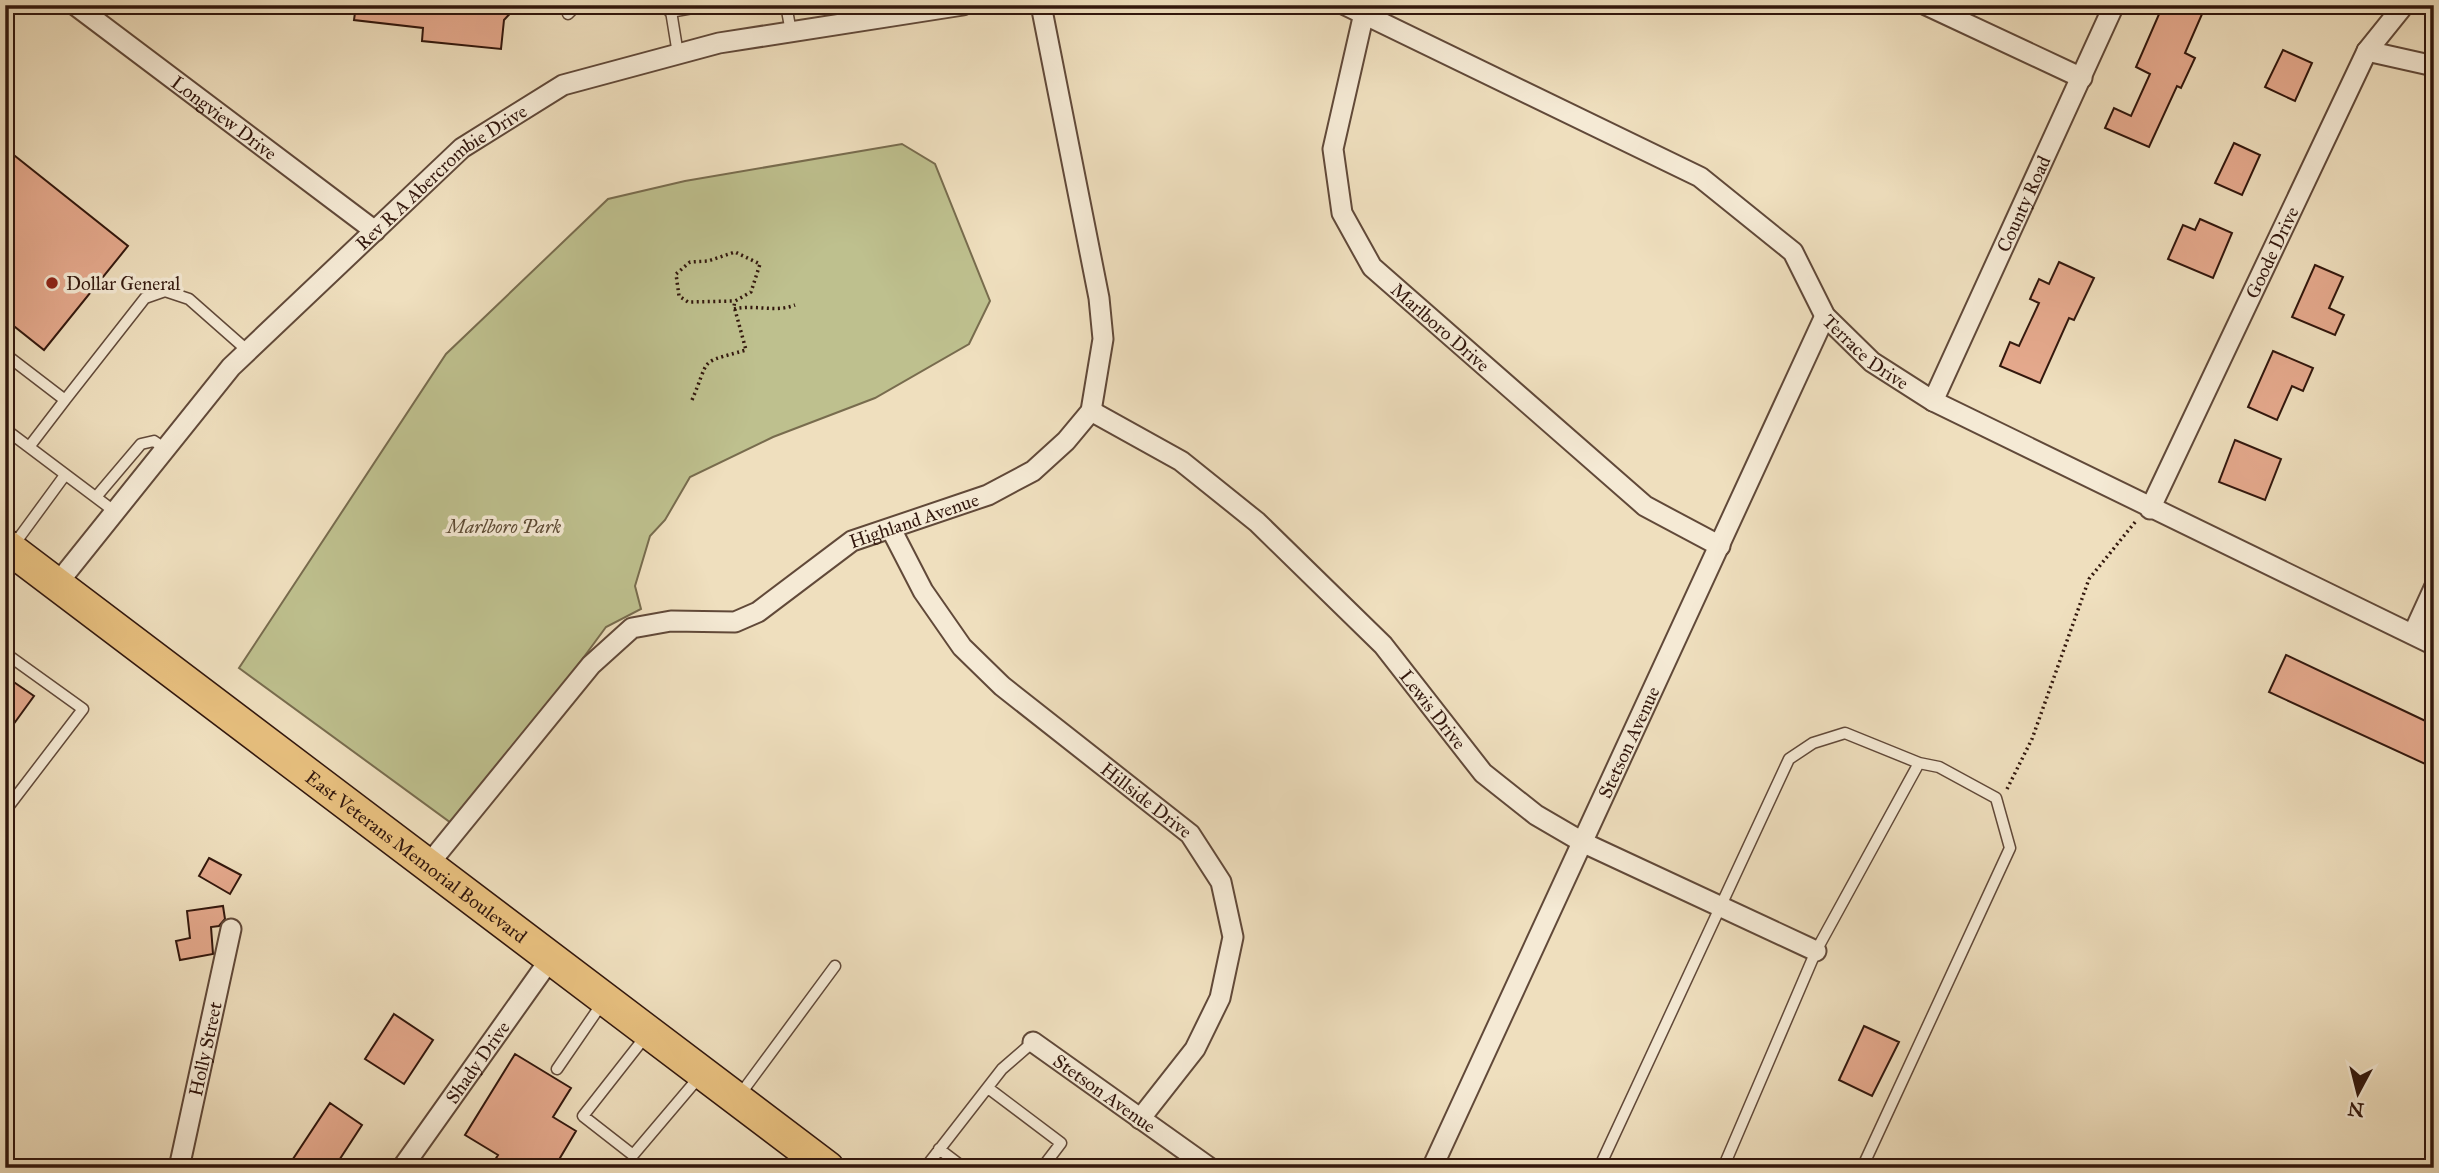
<svg xmlns="http://www.w3.org/2000/svg" width="2439" height="1173" viewBox="0 0 2439 1173" font-family="'IM FELL Great Primer',serif">
<style>
.green{fill:#bec08e;stroke:#786c4e;stroke-width:2}
.building{fill:#e6aa8e;stroke:#32170d;stroke-width:2}
.lines{fill:none;stroke-linecap:round;stroke-linejoin:round}
.lane-casing{stroke:#614939;stroke-width:13}
.street-casing{stroke:#614939;stroke-width:23}
.primary-casing{stroke:#32170d;stroke-width:35}
.path{stroke:#32170d;stroke-width:3.5;stroke-dasharray:2 3.5;stroke-linecap:butt}
.lane{stroke:#f5ead5;stroke-width:10}
.street{stroke:#f5ead5;stroke-width:19}
.primary{stroke:#e8c07f;stroke-width:32}
.poi-dot{fill:#8f2418;stroke:#f5ead5;stroke-width:2.5}
.labels{text-anchor:middle;stroke-width:7;stroke-linejoin:round;paint-order:stroke}
.street-label{font-size:19px;fill:#32170d;stroke:#f5ead5}
.poi-label{font-size:19px;fill:#32170d;stroke:#f5ead5;text-anchor:start}
.park-label{font-size:19px;font-style:italic;fill:#5c4a34;stroke:#f5ead5}
</style>
<rect width="100%" height="100%" fill="#efdfbe"/>
<filter id="stains"><feTurbulence type="fractalNoise" baseFrequency=".00286" numOctaves="4"/><feColorMatrix values="0 0 0 0 .2 0 0 0 0 .09 0 0 0 0 .02 0 0 0 .5 -.17"/></filter>
<radialGradient id="worn" r=".72"><stop offset=".6" stop-color="#630" stop-opacity="0"/><stop offset="1" stop-color="#630" stop-opacity=".3"/></radialGradient>
<path class="green" d="M 902,144 L 935,164 L 990,301 L 969,344 L 875,398 L 773,437 L 690,477 L 665,520 L 650,536 L 635,586 L 641,609 L 606,627 L 458,828 L 239,668 L 446,354 L 608,199 L 685,181 Z"/>
<path class="building" d="M 356,5 L 518,5 L 504,20 L 501,49 L 422,41 L 423,28 L 354,20 Z
M 2163,5 L 2206,5 L 2185,53 L 2195,58 L 2181,88 L 2177,86 L 2149,147 L 2105,128 L 2114,108 L 2131,116 L 2150,74 L 2136,67 Z
M 2283,50 L 2312,63 L 2295,101 L 2265,87 Z
M 2234,143 L 2260,155 L 2242,195 L 2215,183 Z
M 5,148 L 128,246 L 44,350 L 5,319 Z
M 2200,219 L 2232,233 L 2213,278 L 2168,259 L 2183,225 L 2195,230 Z
M 2059,262 L 2094,278 L 2074,320 L 2069,318 L 2040,383 L 2000,366 L 2010,342 L 2019,346 L 2039,303 L 2030,299 L 2039,279 L 2049,284 Z
M 2315,265 L 2343,277 L 2329,308 L 2344,315 L 2335,335 L 2292,317 Z
M 2273,351 L 2313,368 L 2303,391 L 2292,386 L 2277,420 L 2248,407 Z
M 2235,440 L 2281,459 L 2265,500 L 2219,482 Z
M 2286,655 L 2434,725 L 2434,768 L 2269,692 Z
M 5,676 L 34,696 L 5,736 Z
M 209,858 L 241,875 L 230,894 L 199,876 Z
M 223,906 L 225,919 L 219,926 L 211,927 L 213,954 L 180,960 L 176,941 L 190,938 L 187,911 Z
M 394,1014 L 433,1040 L 404,1084 L 365,1059 Z
M 1864,1026 L 1899,1042 L 1872,1096 L 1839,1080 Z
M 515,1054 L 571,1088 L 553,1117 L 576,1131 L 554,1168 L 490,1168 L 498,1155 L 465,1135 Z
M 330,1103 L 362,1125 L 334,1168 L 287,1168 Z"/>
<g class="lines">
<g class="lane-casing">
<path id="lane" d="M 670,5 L 678,54
M 786,5 L 791,32
M 670,12 L 709,5
M 568,14 L 577,5
M 5,354 L 65,400 L 145,298 L 165,291 L 189,299 L 248,351
M 5,429 L 114,511
M 29,447 L 65,400
M 96,497 L 141,444 L 154,441 L 164,448
M 13,546 L 65,475
M 5,653 L 83,709 L 5,811
M 645,1037 L 583,1116 L 633,1155 L 700,1076
M 557,1069 L 603,1002
M 988,1088 L 1061,1143 L 1042,1168
M 739,1096 L 835,966
M 939,1149 L 964,1168
M 925,1168 L 1002,1069 L 1033,1042
M 1599,1168 L 1789,759 L 1813,743 L 1845,733 L 1919,763 L 1939,767 L 1996,798 L 2010,848 L 1862,1168
M 1723,1168 L 1816,951 L 1919,763"/>
</g>
<g class="street-casing">
<g id="street">
<path id="s1" d="M 75,5 L 375,231"/>
<path id="s2" d="M 1345,5 L 1700,177 L 1793,252 L 1825,316 L 1872,362 L 1933,401 L 2434,645"/>
<path d="M 1926,5 L 2082,78"/>
<path id="s3" d="M 1364,13 L 1333,149 L 1342,213 L 1372,267 L 1645,506 L 1720,546"/>
<path d="M 2367,51 L 2434,66"/>
<path id="s4" d="M 1933,401 L 2114,5"/>
<path id="s5" d="M 1091,411 L 1181,461 L 1257,522 L 1383,645 L 1483,773 L 1536,815 L 1584,843 L 1816,951"/>
<path id="s6" d="M 2150,509 L 2367,51 L 2404,5"/>
<path id="s7" d="M 891,529 L 923,591 L 962,647 L 1002,686 L 1190,834 L 1221,882 L 1233,937 L 1220,998 L 1195,1049 L 1140,1119"/>
<path id="s8" d="M 57,584 L 231,367 L 462,148 L 563,85 L 719,43 L 963,5"/>
<path d="M 2413,634 L 2434,588"/>
<path id="s9" d="M 428,865 L 591,665 L 632,628 L 671,621 L 735,622 L 758,612 L 852,541 L 988,495 L 1033,471 L 1066,441 L 1091,411 L 1103,339 L 1099,298 L 1041,5"/>
<path id="s10" d="M 1033,1042 L 1210,1168"/>
<path id="s11" d="M 179,1168 L 231,929"/>
<path id="s12" d="M 402,1168 L 551,958"/>
<path id="s13" d="M 1432,1168 L 1825,316"/>
</g>
</g>
<g class="primary-casing">
<g id="primary">
<path id="s14" d="M 5,545 L 828,1168"/>
</g>
</g>
<path class="path" d="M 734,309 C 756,304 774,313 795,305
M 692,400 C 711,356 697,364 746,350 L 734,306 L 735,301 L 751,292 L 760,264 L 735,252 L 708,261 L 690,262 L 676,274 L 679,296 L 688,302 L 735,301
M 2007,789 L 2032,739 L 2089,579 L 2136,521"/>
<use href="#lane" class="lane"/>
<use href="#street" class="street"/>
<use href="#primary" class="primary"/>
</g>
<circle class="poi-dot" cx="52" cy="283" r="7"/>
<g class="labels">
<g class="street-label">
<text dy="7" stroke="none"><textPath href="#s1" startOffset="187">Longview Drive</textPath></text>
<text dy="7" stroke="none"><textPath href="#s8" startOffset="562">Rev R A Abercrombie Drive</textPath></text>
<text dy="7" stroke="none"><textPath href="#s4" startOffset="217">County Road</textPath></text>
<text dy="7" stroke="none"><textPath href="#s6" startOffset="284">Goode Drive</textPath></text>
<text dy="7" stroke="none"><textPath href="#s3" startOffset="357">Marlboro Drive</textPath></text>
<text dy="7" stroke="none"><textPath href="#s2" startOffset="640">Terrace Drive</textPath></text>
<text dy="7" stroke="none"><textPath href="#s9" startOffset="625">Highland Avenue</textPath></text>
<text dy="7" stroke="none"><textPath href="#s5" startOffset="458">Lewis Drive</textPath></text>
<text dy="7" stroke="none"><textPath href="#s13" startOffset="469">Stetson Avenue</textPath></text>
<text dy="7" stroke="none"><textPath href="#s7" startOffset="378">Hillside Drive</textPath></text>
<text dy="7" stroke="none"><textPath href="#s14" startOffset="516">East Veterans Memorial Boulevard</textPath></text>
<text dy="7" stroke="none"><textPath href="#s11" startOffset="122">Holly Street</textPath></text>
<text dy="7" stroke="none"><textPath href="#s12" startOffset="130">Shady Drive</textPath></text>
<text dy="7" stroke="none"><textPath href="#s10" startOffset="88">Stetson Avenue</textPath></text>
</g>
<g class="poi-label">
<text x="66" y="290">Dollar General</text>
</g>
<g class="park-label">
<text x="504" y="533">Marlboro Park</text>
</g>
</g>
<rect width="2439" height="1173" fill="none" stroke="#efdfbe" stroke-width="28"/>
<rect x="7" y="7" width="2425" height="1159" fill="none" stroke="#32170d" stroke-width="3.5"/>
<rect x="14" y="14" width="2411" height="1145" fill="none" stroke="#32170d" stroke-width="2"/>
<g transform="translate(2358 1093) rotate(187)" stroke="#f5ead5" stroke-width="5" paint-order="stroke">
<path d="M0-5L12 26L0 18L-12 26Z" fill="#32170d"/>
<text y="-10" font-size="19" font-weight="bold" text-anchor="middle" fill="#32170d">N</text>
</g>
<rect width="100%" height="100%" filter="url(#stains)"/>
<rect width="100%" height="100%" fill="url(#worn)"/>
</svg>
